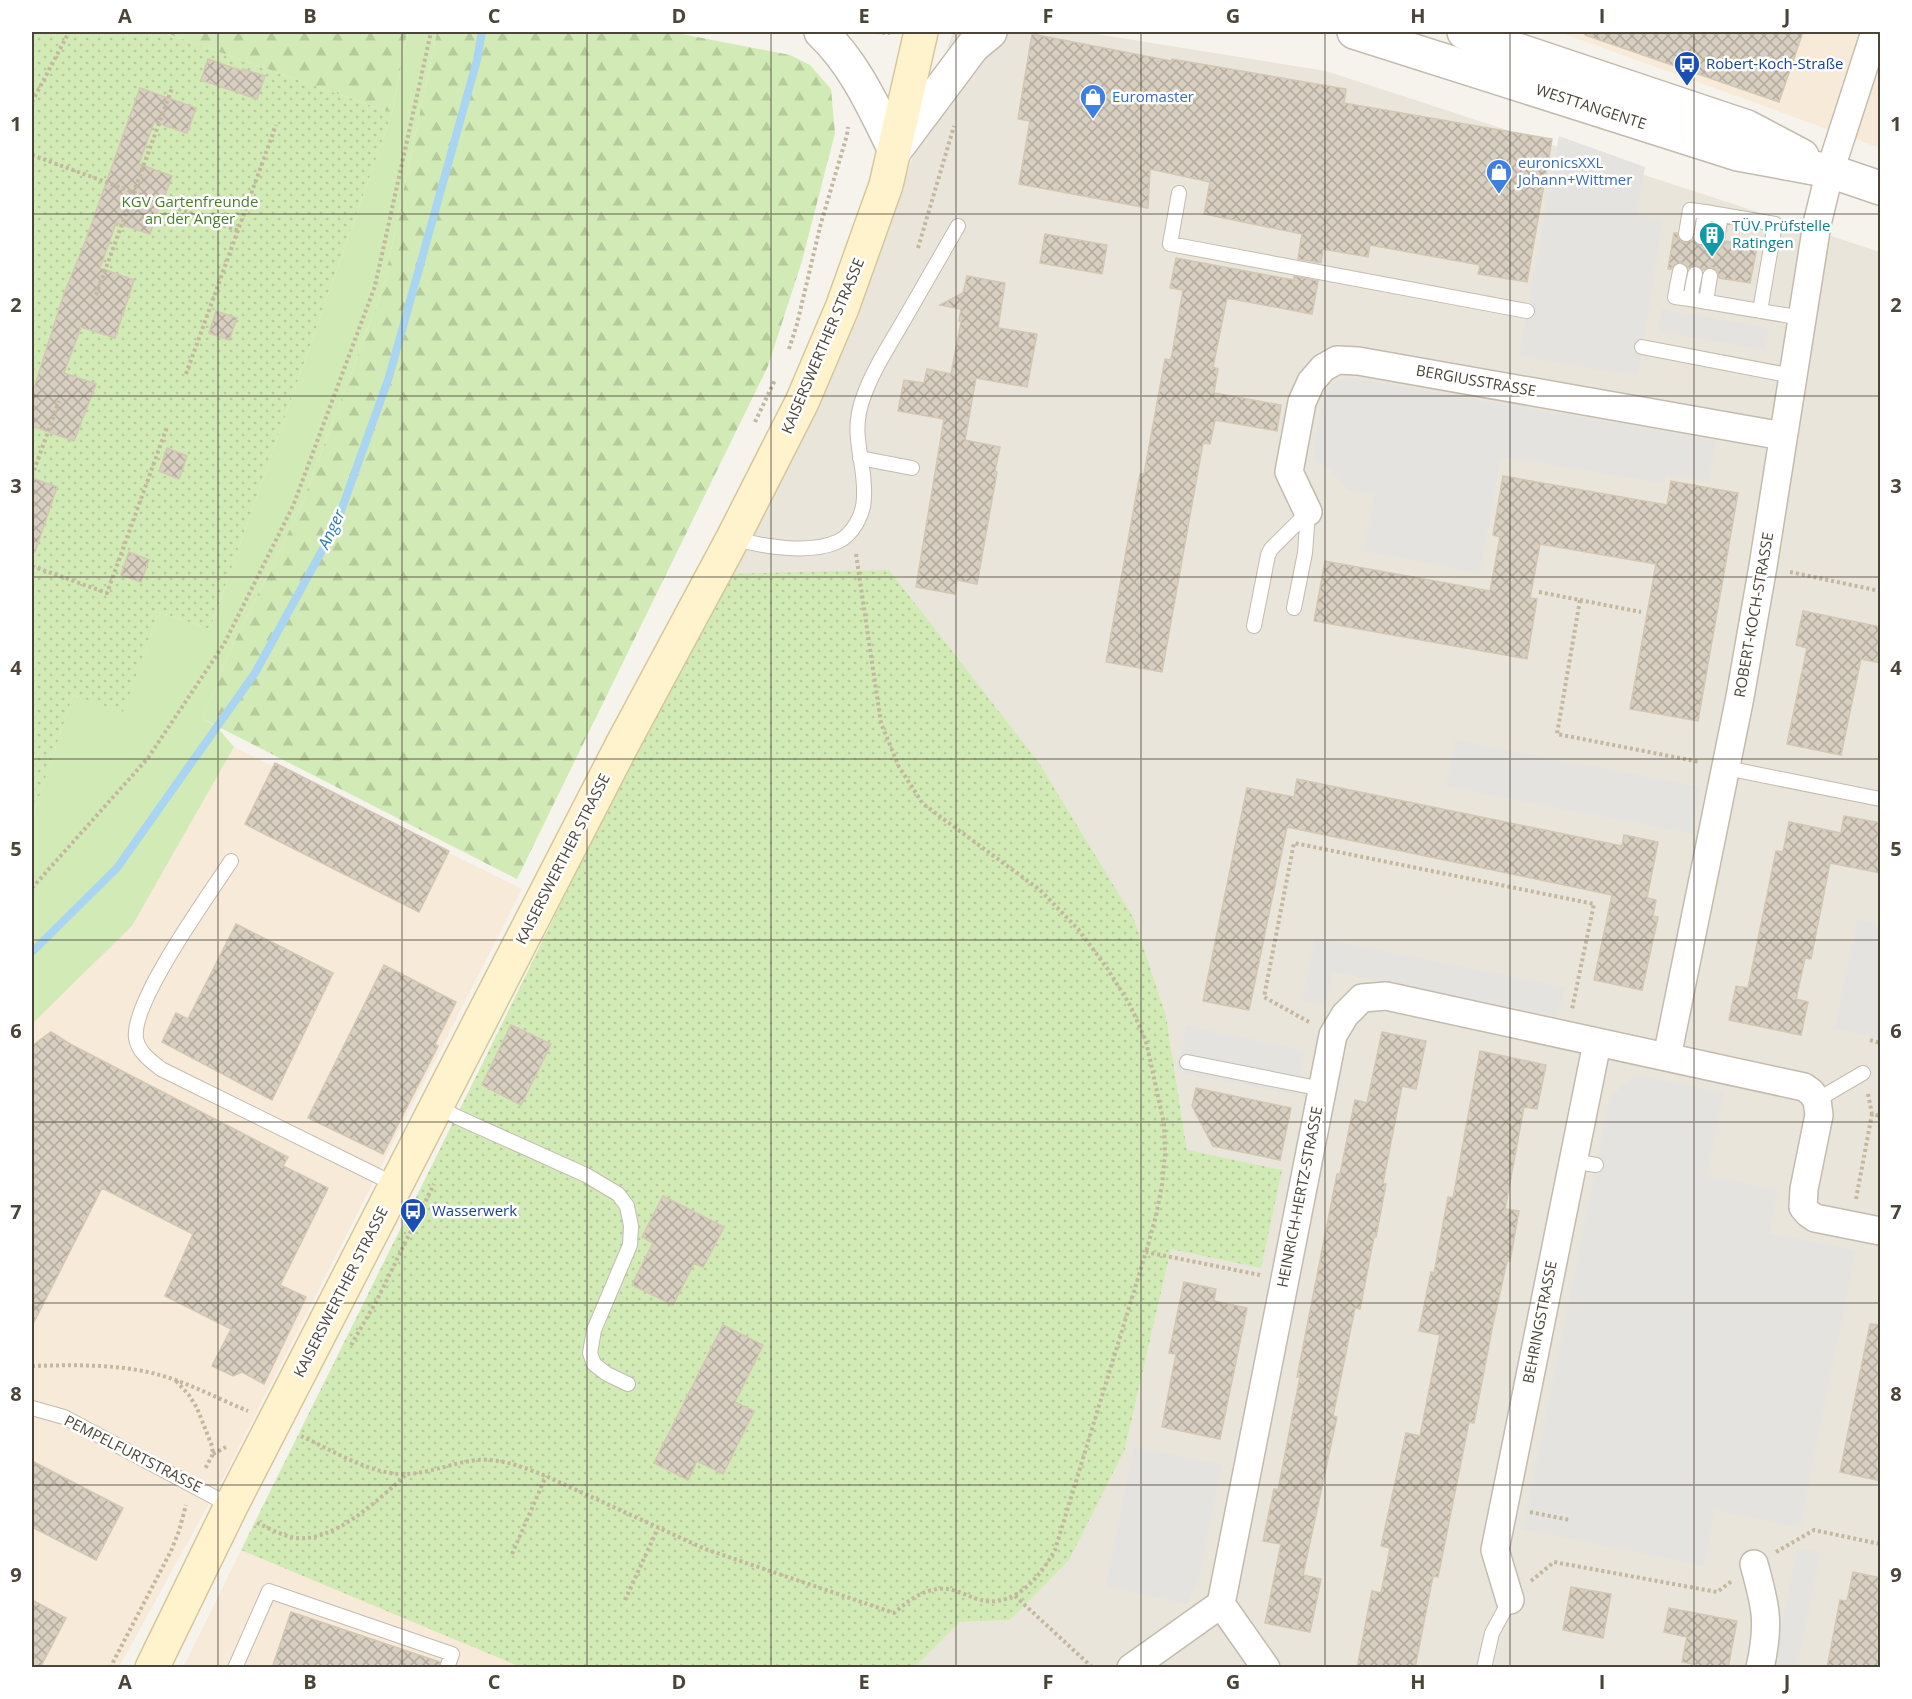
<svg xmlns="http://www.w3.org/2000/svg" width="1912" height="1699" viewBox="0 0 1912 1699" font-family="'Open Sans',sans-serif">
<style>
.residential{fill:#eae5da}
.commercial{fill:#f7ead8}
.grass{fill:#d2eab5}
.forest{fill:url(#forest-firs)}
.park{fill:url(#park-dots)}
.parking{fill:#e5e3e0}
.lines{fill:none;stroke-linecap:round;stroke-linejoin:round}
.stream{stroke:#a9d4f2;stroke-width:8}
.building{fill:url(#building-cross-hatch);stroke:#d3c7b4;stroke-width:1.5}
.service-casing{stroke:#c2bbae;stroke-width:16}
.minor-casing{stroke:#c2bbae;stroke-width:30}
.tertiary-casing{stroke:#c2bbae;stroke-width:36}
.secondary-casing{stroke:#d6c79b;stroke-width:36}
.path{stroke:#c4b79f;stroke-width:4;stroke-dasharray:3 3;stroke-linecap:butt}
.service{stroke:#fff;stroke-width:14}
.minor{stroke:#fff;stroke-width:27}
.tertiary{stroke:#fff;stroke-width:33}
.secondary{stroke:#fff3cd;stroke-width:33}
.grid{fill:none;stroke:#4b4439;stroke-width:1.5;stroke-opacity:0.55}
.labels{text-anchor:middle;stroke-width:5;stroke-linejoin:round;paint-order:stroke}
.transit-label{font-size:15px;fill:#164399;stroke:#fff;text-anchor:start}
.shop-label{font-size:15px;fill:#366cbe;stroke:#fff;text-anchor:start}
.street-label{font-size:15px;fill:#4b4439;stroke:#fff}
.park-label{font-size:15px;fill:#4a7f2a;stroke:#fff}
.culture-label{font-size:15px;fill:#0d838f;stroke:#fff;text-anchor:start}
.water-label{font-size:16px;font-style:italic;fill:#2e7ab2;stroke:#fff}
.neatline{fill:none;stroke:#4b4439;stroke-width:2}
.grid-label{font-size:20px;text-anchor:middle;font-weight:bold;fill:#4b4439}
</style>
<defs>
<pattern id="forest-firs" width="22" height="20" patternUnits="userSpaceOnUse" patternTransform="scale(1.5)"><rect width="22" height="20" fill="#d2eab5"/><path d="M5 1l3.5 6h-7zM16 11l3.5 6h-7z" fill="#b6ca9c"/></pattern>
<pattern id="park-dots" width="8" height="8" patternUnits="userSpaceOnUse" patternTransform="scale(1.5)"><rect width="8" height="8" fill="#d2eab5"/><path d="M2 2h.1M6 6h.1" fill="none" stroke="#b6ca9c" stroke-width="1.8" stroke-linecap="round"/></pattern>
<pattern id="building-cross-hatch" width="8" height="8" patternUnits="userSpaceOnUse" patternTransform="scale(1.5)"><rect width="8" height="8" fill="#d8cfc1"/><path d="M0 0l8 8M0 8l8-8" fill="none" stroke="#b1aa9e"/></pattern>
</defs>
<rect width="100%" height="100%" fill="#f6f3ec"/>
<path class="residential" d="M 953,32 L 1084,32 L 1326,71 L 1880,252 L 1880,1667 L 915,1667 L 960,1622 L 1010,1620 L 1125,1449 L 1171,1248 L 1187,1150 L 1166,1016 L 722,574 L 902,189 Z"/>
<path class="commercial" d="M 1559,32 L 1880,32 L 1880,148 Z
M 234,747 L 522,889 L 221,1482 L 119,1667 L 32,1668 L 32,1024 L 132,926 Z
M 241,1550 L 523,1667 L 183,1668 Z"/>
<path class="grass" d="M 407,32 L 437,32 L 383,288 L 300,509 L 231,649 L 203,719 L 217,727 L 234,747 L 132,926 L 32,1024 L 32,818 L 73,695 L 123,711 L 159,612 L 210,629 L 392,113 Z"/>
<path class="forest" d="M 162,32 L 407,32 L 392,113 Z
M 437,32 L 671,32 L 790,55 L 810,65 L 831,89 L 835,133 L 802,261 L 768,366 L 517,879 L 203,719 L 231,649 L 300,509 L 383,288 Z"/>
<path class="park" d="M 32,32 L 162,32 L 392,113 L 210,629 L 159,612 L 123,712 L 73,695 L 32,818 Z
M 889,570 L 1039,763 L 1134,919 L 1166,1016 L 1187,1150 L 1282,1170 L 1261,1268 L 1171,1249 L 1125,1449 L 1069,1560 L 1010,1620 L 960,1622 L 915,1667 L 523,1668 L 241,1550 L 497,1034 L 722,574 Z"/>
<path class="parking" d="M 1559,136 L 1645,167 L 1637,215 L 1663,221 L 1638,376 L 1519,356 Z
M 1662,309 L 1769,328 L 1765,350 L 1658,331 Z
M 1348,377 L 1716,441 L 1709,482 L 1666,475 L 1664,483 L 1501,457 L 1480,573 L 1364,551 L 1374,495 L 1347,490 L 1330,470 L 1316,461 L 1314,443 L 1325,393 L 1333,383 Z
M 1455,740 L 1700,787 L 1692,834 L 1446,786 Z
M 1857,919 L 1880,924 L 1880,1038 L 1835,1029 Z
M 1315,937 L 1565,987 L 1558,1017 L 1333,972 L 1325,1005 L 1302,1001 Z
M 1186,1026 L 1305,1050 L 1296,1095 L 1177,1072 Z
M 1636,1075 L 1724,1093 L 1707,1175 L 1778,1190 L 1770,1233 L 1856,1250 L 1800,1528 L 1715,1510 L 1704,1566 L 1523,1529 L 1610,1096 Z
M 1134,1447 L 1222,1465 L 1199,1580 L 1187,1604 L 1106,1586 Z
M 1797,1548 L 1821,1553 L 1797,1667 L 1773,1668 Z"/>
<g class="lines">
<path class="stream" d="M 32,952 L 117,868 L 255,673 L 336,525 L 389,377 L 477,60 L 482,32"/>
</g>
<path class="building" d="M 1585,32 L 1803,32 L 1779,102 L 1585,35 Z
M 1032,34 L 1171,61 L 1172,59 L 1346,89 L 1344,103 L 1552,139 L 1527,282 L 1478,274 L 1480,265 L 1370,245 L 1368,257 L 1323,249 L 1321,263 L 1298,259 L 1302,234 L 1204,214 L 1210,182 L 1150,169 L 1148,208 L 1019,184 L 1030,121 L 1018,119 Z
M 208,59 L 242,71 L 243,69 L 265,76 L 257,99 L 201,80 Z
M 140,88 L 196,108 L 187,133 L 154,122 L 139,164 L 172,176 L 164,198 L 162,198 L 150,234 L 116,223 L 100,268 L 134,280 L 115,338 L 81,327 L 64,373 L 96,384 L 74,441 L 32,426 L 32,394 L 64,294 L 84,245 Z
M 1674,233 L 1677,233 L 1678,238 L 1684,243 L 1693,240 L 1700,246 L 1708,242 L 1715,249 L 1721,248 L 1726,241 L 1757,247 L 1750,283 L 1719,278 L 1718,272 L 1712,267 L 1703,270 L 1696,265 L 1688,268 L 1681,262 L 1674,265 L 1671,269 L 1668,269 Z
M 1045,234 L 1107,245 L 1102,274 L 1040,263 Z
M 1176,258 L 1294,280 L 1294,276 L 1318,281 L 1312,314 L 1227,298 L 1213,367 L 1218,369 L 1214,393 L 1281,405 L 1277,431 L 1215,420 L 1210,444 L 1203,443 L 1162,672 L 1106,662 L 1140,474 L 1144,474 L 1165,359 L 1171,360 L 1183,290 L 1170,288 Z
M 967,276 L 1005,283 L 998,328 L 1037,334 L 1027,387 L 976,378 L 965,440 L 1000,447 L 995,471 L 997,472 L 977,584 L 957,580 L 955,594 L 916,587 L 944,419 L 898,411 L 904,380 L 924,383 L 927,369 L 951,374 L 961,322 L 959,321 L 961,309 L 940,305 L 963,293 Z
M 216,311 L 237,318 L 229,340 L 209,333 Z
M 167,448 L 187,456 L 179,479 L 159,471 Z
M 1503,476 L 1667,505 L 1671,481 L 1738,493 L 1698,721 L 1630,709 L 1656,564 L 1540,544 L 1530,598 L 1537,599 L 1527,659 L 1314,621 L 1325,561 L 1490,591 L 1500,537 L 1493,535 Z
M 32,478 L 57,487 L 35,552 L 32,551 Z
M 129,552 L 149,560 L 141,582 L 121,575 Z
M 1803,611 L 1881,627 L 1881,663 L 1861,659 L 1841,755 L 1787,744 L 1807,648 L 1796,645 Z
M 275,763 L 449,851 L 419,912 L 245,824 Z
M 1297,779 L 1622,846 L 1624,835 L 1658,842 L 1647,898 L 1656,900 L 1653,916 L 1658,917 L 1642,990 L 1594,980 L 1612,895 L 1287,827 L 1249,1010 L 1203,1001 L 1247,788 L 1294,797 Z
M 1844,816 L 1881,823 L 1881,873 L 1830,863 L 1811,959 L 1805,958 L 1796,999 L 1808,1002 L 1801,1035 L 1729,1020 L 1736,986 L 1748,988 L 1776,851 L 1783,852 L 1789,822 L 1841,833 Z
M 236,924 L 333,973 L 272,1100 L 162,1042 L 176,1013 L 188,1019 Z
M 384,965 L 456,1002 L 435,1044 L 438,1046 L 383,1154 L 308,1118 Z
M 511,1025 L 551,1044 L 521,1105 L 482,1085 Z
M 51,1032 L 70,1044 L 288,1157 L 283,1166 L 328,1188 L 280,1285 L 306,1297 L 264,1384 L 242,1372 L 233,1376 L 212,1366 L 231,1329 L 165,1296 L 193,1234 L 102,1188 L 32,1326 L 32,1046 Z
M 1382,1032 L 1426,1041 L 1416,1089 L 1402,1086 L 1383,1183 L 1386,1184 L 1376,1237 L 1374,1237 L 1360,1309 L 1355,1308 L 1333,1416 L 1337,1417 L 1303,1575 L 1321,1579 L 1310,1632 L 1265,1623 L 1281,1544 L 1263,1541 L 1274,1489 L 1278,1490 L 1300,1377 L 1297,1377 L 1337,1174 L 1340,1174 L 1355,1100 L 1367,1103 Z
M 1480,1051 L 1546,1065 L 1537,1109 L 1524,1107 L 1505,1209 L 1519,1211 L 1510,1261 L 1507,1261 L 1493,1324 L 1474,1423 L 1469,1422 L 1438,1577 L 1433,1576 L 1415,1668 L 1357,1668 L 1372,1591 L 1381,1593 L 1390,1548 L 1381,1546 L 1406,1433 L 1420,1436 L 1440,1335 L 1419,1331 L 1431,1272 L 1434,1273 L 1448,1197 L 1453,1198 Z
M 1196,1088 L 1291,1108 L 1280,1160 L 1213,1146 L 1192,1106 Z
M 663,1196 L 724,1227 L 703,1267 L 694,1263 L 673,1305 L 632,1285 L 653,1243 L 642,1237 Z
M 1184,1282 L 1216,1289 L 1214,1301 L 1247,1308 L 1220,1439 L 1162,1427 L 1176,1354 L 1169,1353 Z
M 1870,1324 L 1881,1325 L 1881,1481 L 1840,1472 Z
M 723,1325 L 763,1345 L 735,1402 L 754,1411 L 723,1474 L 697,1461 L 688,1480 L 654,1463 Z
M 32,1461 L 123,1508 L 96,1560 L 32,1527 Z
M 1853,1572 L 1881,1578 L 1881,1657 L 1878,1668 L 1827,1668 L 1840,1600 L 1847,1601 Z
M 1571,1587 L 1611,1594 L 1603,1638 L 1563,1630 Z
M 32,1600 L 66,1618 L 40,1668 L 32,1668 Z
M 1669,1608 L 1737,1621 L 1728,1668 L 1710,1668 L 1682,1662 L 1687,1637 L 1664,1632 Z
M 291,1612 L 440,1662 L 438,1668 L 272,1668 Z"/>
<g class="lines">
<g class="service-casing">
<path id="service" d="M 1179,193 L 1170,244 L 1527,311
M 1686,234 L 1690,210 L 1705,212
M 1701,237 L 1705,212 L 1775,224 L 1760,311
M 1717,240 L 1721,215
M 1680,271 L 1675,297 L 1690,299
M 1695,274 L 1690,299 L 1802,318
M 1706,302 L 1710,276
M 1642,347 L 1793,376
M 860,458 L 912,468
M 734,538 C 762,547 809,554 837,542 C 853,535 864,514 864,497 C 866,460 849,437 863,398 C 872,372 887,349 901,325 C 920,292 939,259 958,226
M 1294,608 L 1305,553 L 1308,512
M 1254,626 L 1268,555 L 1271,549 L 1308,512
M 1726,768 L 1880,799
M 231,861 C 209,895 131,1002 136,1038 C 138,1052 151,1061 161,1069 L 396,1185
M 1187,1062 L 1322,1089
M 1817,1100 L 1863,1073
M 436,1105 L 457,1117 L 586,1175 L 618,1194 L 627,1206 L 631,1226 L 630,1245 L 594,1330 L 590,1353 L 594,1364 L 607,1374 L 628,1384
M 1573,1161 L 1596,1165
M 32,1408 L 64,1417 L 231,1506
M 235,1668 L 269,1591 L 452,1654 L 447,1668
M 1484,1668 L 1492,1633 L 1510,1600"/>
</g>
<g class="minor-casing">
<path id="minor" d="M 1308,512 L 1289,472 L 1302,402 L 1311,382 L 1323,368 L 1337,360 L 1358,361 L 1783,436
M 1667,1057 L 1740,697 L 1763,566 L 1817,224 L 1830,171 L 1875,32
M 1754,1564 C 1766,1607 1770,1623 1760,1668
M 1510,1600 L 1495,1550 L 1597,1043
M 1221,1604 L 1266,1668
M 1131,1668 L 1221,1604 L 1333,1035 L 1345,1015 L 1362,998 L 1386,996 L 1804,1087 L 1811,1092 L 1817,1100 L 1819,1115 L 1804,1189 L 1803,1207 L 1808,1213 L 1815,1218 L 1880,1231"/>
</g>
<g class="tertiary-casing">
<path id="tertiary" d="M 821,32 C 855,64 874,108 895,150 L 973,46 L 990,32
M 1354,32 L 1738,154 L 1830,171 L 1880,188
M 1464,32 L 1747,127 L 1802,156"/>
</g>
<g class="secondary-casing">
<path id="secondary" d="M 152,1668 L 231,1506 L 622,745 L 733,538 L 802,402 L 842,308 L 886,185 L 921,32"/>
</g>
<path class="path" d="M 876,32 L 890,33
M 32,102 L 69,32
M 32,155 L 239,231
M 918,248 L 954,126
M 96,295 L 172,88
M 789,349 L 797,324 L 821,223 L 847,135 L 848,127
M 186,374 L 276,125
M 755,422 L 775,380
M 32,476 L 59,401
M 856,554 L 881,723 L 899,767 L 923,804 L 1040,890 L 1078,929 L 1107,968 L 1130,1005 L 1146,1041 L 1164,1124 L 1165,1154 L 1162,1185 L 1156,1216 L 1146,1252
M 32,566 L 107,593 L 167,427
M 1790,572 L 1880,591
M 1539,592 L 1580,600 L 1557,734 L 1700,762
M 1580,600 L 1641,612
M 32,888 L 148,758 L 224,644 L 293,506 L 375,286 L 431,32
M 1309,1022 L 1264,997 L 1294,843 L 1594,904 L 1572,1009
M 1870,1040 L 1880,1043
M 1868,1094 L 1872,1114
M 1856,1199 L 1872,1114 L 1880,1116
M 351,1345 L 376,1302 L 434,1184
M 32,1366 C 69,1365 107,1364 143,1371 C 180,1378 214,1397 248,1411
M 176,1381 L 189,1395 L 197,1408 L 212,1446 L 213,1454 L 205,1469
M 301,1436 C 332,1450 372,1476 408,1474 C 429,1473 450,1464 470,1461 C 496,1456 523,1467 546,1476 L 705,1549 L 894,1613 C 907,1602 920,1591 938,1589 C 951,1587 963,1594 974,1598 C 1011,1612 1039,1579 1055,1550 L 1146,1252 L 1260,1275
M 213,1454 L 226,1447
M 1530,1512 L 1570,1520
M 257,1523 C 269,1528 282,1536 296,1538 C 335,1542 379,1499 406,1475
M 1776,1552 L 1814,1530 L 1880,1544
M 512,1554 L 546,1476
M 1531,1581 L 1554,1562 L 1717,1592 L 1732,1581
M 1015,1596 L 1093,1668
M 625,1600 L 658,1528
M 110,1668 L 171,1551 L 179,1531 L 186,1505"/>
<use href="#service" class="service"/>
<use href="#minor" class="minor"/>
<use href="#tertiary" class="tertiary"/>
<use href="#secondary" class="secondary"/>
</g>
<path class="grid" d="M 218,32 L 218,1668M 402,32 L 402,1668M 587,32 L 587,1668M 771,32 L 771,1668M 956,32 L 956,1668M 1141,32 L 1141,1668M 1325,32 L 1325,1668M 1510,32 L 1510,1668M 1694,32 L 1694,1668M 32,214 L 1880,214M 32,396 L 1880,396M 32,577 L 1880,577M 32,759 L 1880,759M 32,940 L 1880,940M 32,1122 L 1880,1122M 32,1303 L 1880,1303M 32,1485 L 1880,1485"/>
<defs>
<g id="bus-pin" transform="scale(1.35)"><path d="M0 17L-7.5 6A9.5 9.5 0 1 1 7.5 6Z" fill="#1a4fb4" stroke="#fff"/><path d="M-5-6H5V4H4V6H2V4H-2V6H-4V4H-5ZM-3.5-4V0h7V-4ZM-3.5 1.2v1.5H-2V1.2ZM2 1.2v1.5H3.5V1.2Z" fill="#fff"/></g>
<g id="shop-pin" transform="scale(1.35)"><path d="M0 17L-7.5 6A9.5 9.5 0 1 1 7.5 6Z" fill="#3f7fe0" stroke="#fff"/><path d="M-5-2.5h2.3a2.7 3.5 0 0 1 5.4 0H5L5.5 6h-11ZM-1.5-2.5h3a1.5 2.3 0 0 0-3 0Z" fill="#fff"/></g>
<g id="building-pin" transform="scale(1.35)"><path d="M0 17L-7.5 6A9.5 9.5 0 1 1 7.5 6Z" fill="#0f9aa8" stroke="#fff"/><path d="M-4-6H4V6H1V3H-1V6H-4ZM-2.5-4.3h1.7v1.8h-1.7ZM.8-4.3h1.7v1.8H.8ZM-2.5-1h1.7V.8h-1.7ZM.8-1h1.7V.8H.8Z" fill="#fff"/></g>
</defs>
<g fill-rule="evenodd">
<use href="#bus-pin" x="1687" y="64"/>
<use href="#shop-pin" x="1093" y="97"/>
<use href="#shop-pin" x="1499" y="172"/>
<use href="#building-pin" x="1712" y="235"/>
<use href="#bus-pin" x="413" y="1211"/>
</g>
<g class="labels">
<g class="transit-label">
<text x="1706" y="69">Robert-Koch-Straße</text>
<text x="432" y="1216">Wasserwerk</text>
</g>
<g class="shop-label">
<text x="1112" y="102">Euromaster</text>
<text x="1518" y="168">euronicsXXL<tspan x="1518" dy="17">Johann+Wittmer</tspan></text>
</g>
<g class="street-label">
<text transform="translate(1591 107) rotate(18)" y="5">WESTTANGENTE</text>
<text transform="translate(823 346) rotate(-67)" y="5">KAISERSWERTHER STRASSE</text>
<text transform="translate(1476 381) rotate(10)" y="5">BERGIUSSTRASSE</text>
<text transform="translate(1754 615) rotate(-80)" y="5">ROBERT-KOCH-STRASSE</text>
<text transform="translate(563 859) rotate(-63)" y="5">KAISERSWERTHER STRASSE</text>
<text transform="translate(1300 1197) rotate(-79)" y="5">HEINRICH-HERTZ-STRASSE</text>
<text transform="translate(341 1292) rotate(-63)" y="5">KAISERSWERTHER STRASSE</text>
<text transform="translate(1540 1322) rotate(-79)" y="5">BEHRINGSTRASSE</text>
<text transform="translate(133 1454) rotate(27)" y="5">PEMPELFURTSTRASSE</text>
</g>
<g class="park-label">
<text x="190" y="207">KGV Gartenfreunde<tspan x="190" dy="17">an der Anger</tspan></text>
</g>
<g class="culture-label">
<text x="1732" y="231">TÜV Prüfstelle<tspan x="1732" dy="17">Ratingen</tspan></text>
</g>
<g class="water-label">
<text transform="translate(331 529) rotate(-65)" y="6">Anger</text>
</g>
</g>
<rect width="1912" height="1699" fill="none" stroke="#ffffff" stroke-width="66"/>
<rect x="33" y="33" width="1846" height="1633" class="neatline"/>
<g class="grid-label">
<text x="125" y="23">A</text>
<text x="310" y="23">B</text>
<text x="494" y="23">C</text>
<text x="679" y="23">D</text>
<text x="864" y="23">E</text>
<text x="1048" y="23">F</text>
<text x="1233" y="23">G</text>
<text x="1418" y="23">H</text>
<text x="1602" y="23">I</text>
<text x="1787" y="23">J</text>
<text x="16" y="131">1</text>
<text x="1896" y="131">1</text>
<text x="16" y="312">2</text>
<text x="1896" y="312">2</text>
<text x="16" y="493">3</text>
<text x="1896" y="493">3</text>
<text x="16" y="675">4</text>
<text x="1896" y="675">4</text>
<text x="16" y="856">5</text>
<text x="1896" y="856">5</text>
<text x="16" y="1038">6</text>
<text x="1896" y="1038">6</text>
<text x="16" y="1219">7</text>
<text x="1896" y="1219">7</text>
<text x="16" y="1401">8</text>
<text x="1896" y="1401">8</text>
<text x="16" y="1582">9</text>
<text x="1896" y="1582">9</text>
<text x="125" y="1689">A</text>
<text x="310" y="1689">B</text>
<text x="494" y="1689">C</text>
<text x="679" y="1689">D</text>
<text x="864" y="1689">E</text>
<text x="1048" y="1689">F</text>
<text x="1233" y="1689">G</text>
<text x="1418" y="1689">H</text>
<text x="1602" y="1689">I</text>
<text x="1787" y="1689">J</text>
</g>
</svg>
